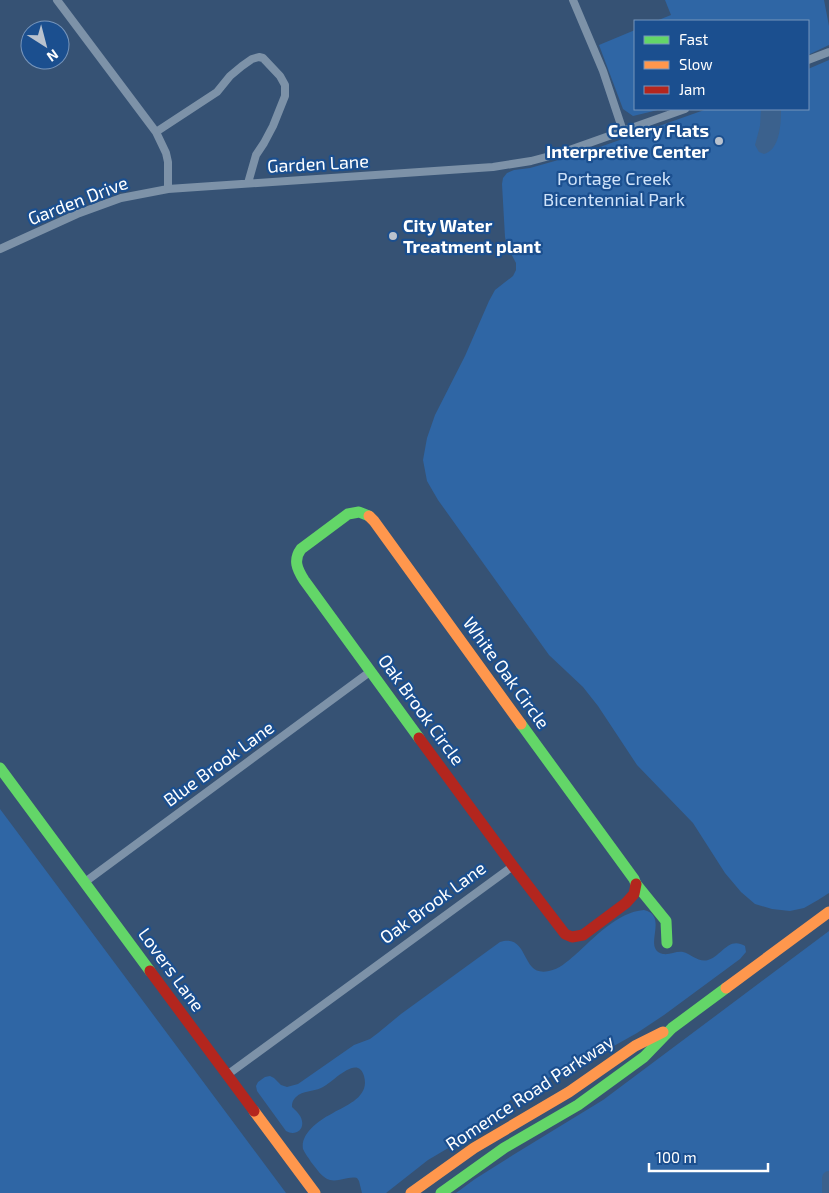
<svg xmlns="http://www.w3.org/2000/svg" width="829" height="1193" viewBox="0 0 829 1193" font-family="'Exo 2',sans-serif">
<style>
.green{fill:#2f66a5}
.water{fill:#3b618d}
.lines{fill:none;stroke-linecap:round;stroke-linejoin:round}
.river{stroke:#3b618d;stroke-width:14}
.street{stroke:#7d92a8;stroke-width:8}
.fast{stroke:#63d668;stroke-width:11}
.slow{stroke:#ff974d;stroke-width:11}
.jam{stroke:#b3261e;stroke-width:11}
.poi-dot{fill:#b9c2ce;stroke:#1b4f8f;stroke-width:2}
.labels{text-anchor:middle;stroke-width:4.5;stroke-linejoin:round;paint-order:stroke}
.poi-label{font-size:18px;font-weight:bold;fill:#fff;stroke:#1b4f8f;text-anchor:end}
.street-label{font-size:18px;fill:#fff;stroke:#1b4f8f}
.park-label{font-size:18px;fill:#cfe3fa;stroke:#1b4f8f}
</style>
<rect width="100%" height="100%" fill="#365274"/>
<path class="green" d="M 665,0 L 824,0 L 829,26 L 829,45 L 808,55 L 808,21 L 656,21 L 671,15 Z
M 635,30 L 635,109 L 662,109 L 633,116 L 623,109 L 599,45 Z
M 829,60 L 829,893 L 818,900 L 804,908 L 790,911 L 772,909 L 755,904 L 741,892 L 725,873 L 693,823 L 637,765 L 598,706 L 583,687 L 549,655 L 438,500 L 427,481 L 423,460 L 427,438 L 435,415 L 465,356 L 489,301 L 495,290 L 513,276 L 516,270 L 516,263 L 507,246 L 505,237 L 502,184 L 503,178 L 507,173 L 514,170 L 530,168 L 583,153 L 707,109 L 808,109 L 808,69 Z
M 0,809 L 286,1193 L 0,1193 Z
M 644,910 C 670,916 641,949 663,954 C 670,955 676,951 683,952 C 691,954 699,963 708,960 C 721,957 728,936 745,946 L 746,952 L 740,959 L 664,1015 L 637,1033 L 596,1056 L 579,1064 L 563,1070 L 518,1095 L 508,1102 L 494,1115 L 450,1147 L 428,1160 L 386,1193 L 362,1193 L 359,1181 L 357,1178 C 348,1176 339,1182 330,1180 C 322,1178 317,1169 311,1162 C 309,1158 305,1154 303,1149 C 300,1133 321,1119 333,1113 C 347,1105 370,1097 364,1076 C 357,1053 332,1084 321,1088 C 313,1092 303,1090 296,1097 C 293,1100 292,1102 292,1107 C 296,1111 301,1115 302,1121 C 304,1131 294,1136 286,1131 L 257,1091 L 256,1086 L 258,1082 L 265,1077 L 270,1076 L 274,1078 L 281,1085 L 287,1087 L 298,1084 L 354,1045 L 370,1039 L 378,1033 L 401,1014 L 500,942 C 530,933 520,978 549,971 C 559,969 567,962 575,955 C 594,938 617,912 644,910 Z
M 829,931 L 829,1193 L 456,1193 L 475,1179 L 513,1155 L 603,1100 Z"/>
<path class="water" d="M 761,109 L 781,109 L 781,110 C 781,124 780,150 764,154 L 759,152 L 755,145 L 760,126 Z"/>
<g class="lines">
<path class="river" d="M 829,1178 L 829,1192"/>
<path class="street" d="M 57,0 L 156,132 L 166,153 L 168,162 L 168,189
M 573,0 L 603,71 L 623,131
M 808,60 L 829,52
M 156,132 L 217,92 L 230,76 L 242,66 L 252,59 L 259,57 L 263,58 L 280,76 L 285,85 L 285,96 L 273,126 L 264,143 L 256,155 L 248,183
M 0,249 L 77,214 L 121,198 L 168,189 L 493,167 L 531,161 L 561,153 L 685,109
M 85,882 L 371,671
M 227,1075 L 513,866"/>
<path class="fast" d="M 369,516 L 359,512 L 348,514 L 301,549 C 293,560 297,569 304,580 L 419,738
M 521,724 L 634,879 L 636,884 L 666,921 L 667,943
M 0,768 L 150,971
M 441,1193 L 504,1148 L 578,1105 L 644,1057 L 672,1028 L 726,988"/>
<path class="slow" d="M 369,516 L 374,521 L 521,724
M 726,988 L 829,912
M 254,1111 L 315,1193
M 411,1193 L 474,1148 L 569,1092 L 635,1046 L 663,1032"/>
<path class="jam" d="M 419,738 L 513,866 L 565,934 L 572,937 L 583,935 L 626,903 L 634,894 L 636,884
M 150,971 L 254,1111"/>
</g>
<g class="poi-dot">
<circle cx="719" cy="141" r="5"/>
<circle cx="393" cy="236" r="5"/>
</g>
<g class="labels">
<g class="poi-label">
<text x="709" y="137">Celery Flats<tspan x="709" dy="21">Interpretive Center</tspan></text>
<text x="403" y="232" text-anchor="start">City Water<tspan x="403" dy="21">Treatment plant</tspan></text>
</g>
<g class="street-label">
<text transform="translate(318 164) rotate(-3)" y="6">Garden Lane</text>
<text transform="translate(78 201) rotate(-21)" y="6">Garden Drive</text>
<text transform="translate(506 673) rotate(54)" y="6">White Oak Circle</text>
<text transform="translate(421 710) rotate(54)" y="6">Oak Brook Circle</text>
<text transform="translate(219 764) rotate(-36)" y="6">Blue Brook Lane</text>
<text transform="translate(433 903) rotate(-36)" y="6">Oak Brook Lane</text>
<text transform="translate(171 970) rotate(54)" y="6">Lovers Lane</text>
<text transform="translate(530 1093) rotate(-33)" y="6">Romence Road Parkway</text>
</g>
<g class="park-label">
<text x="614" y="185">Portage Creek<tspan x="614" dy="21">Bicentennial Park</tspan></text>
</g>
</g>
<rect x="634" y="20" width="175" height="90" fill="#1b4f8f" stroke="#7695bc"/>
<rect x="644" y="36" width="25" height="8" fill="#63d668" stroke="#7695bc"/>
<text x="679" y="45" font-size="15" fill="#ffffff">Fast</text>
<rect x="644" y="61" width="25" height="8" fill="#ff974d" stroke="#7695bc"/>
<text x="679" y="70" font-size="15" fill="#ffffff">Slow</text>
<rect x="644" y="86" width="25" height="8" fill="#b3261e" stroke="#7695bc"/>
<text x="679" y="95" font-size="15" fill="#ffffff">Jam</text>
<g transform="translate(45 45) rotate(144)"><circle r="24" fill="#1b4f8f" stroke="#7695bc"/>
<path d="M0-4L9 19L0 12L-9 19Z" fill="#b9c2ce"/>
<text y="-8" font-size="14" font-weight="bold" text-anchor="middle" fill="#ffffff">N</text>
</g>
<path d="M649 1163v8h119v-8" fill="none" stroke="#ffffff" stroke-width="2.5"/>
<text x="656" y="1163" font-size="15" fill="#ffffff" stroke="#1b4f8f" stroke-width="4" paint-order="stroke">100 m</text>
</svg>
